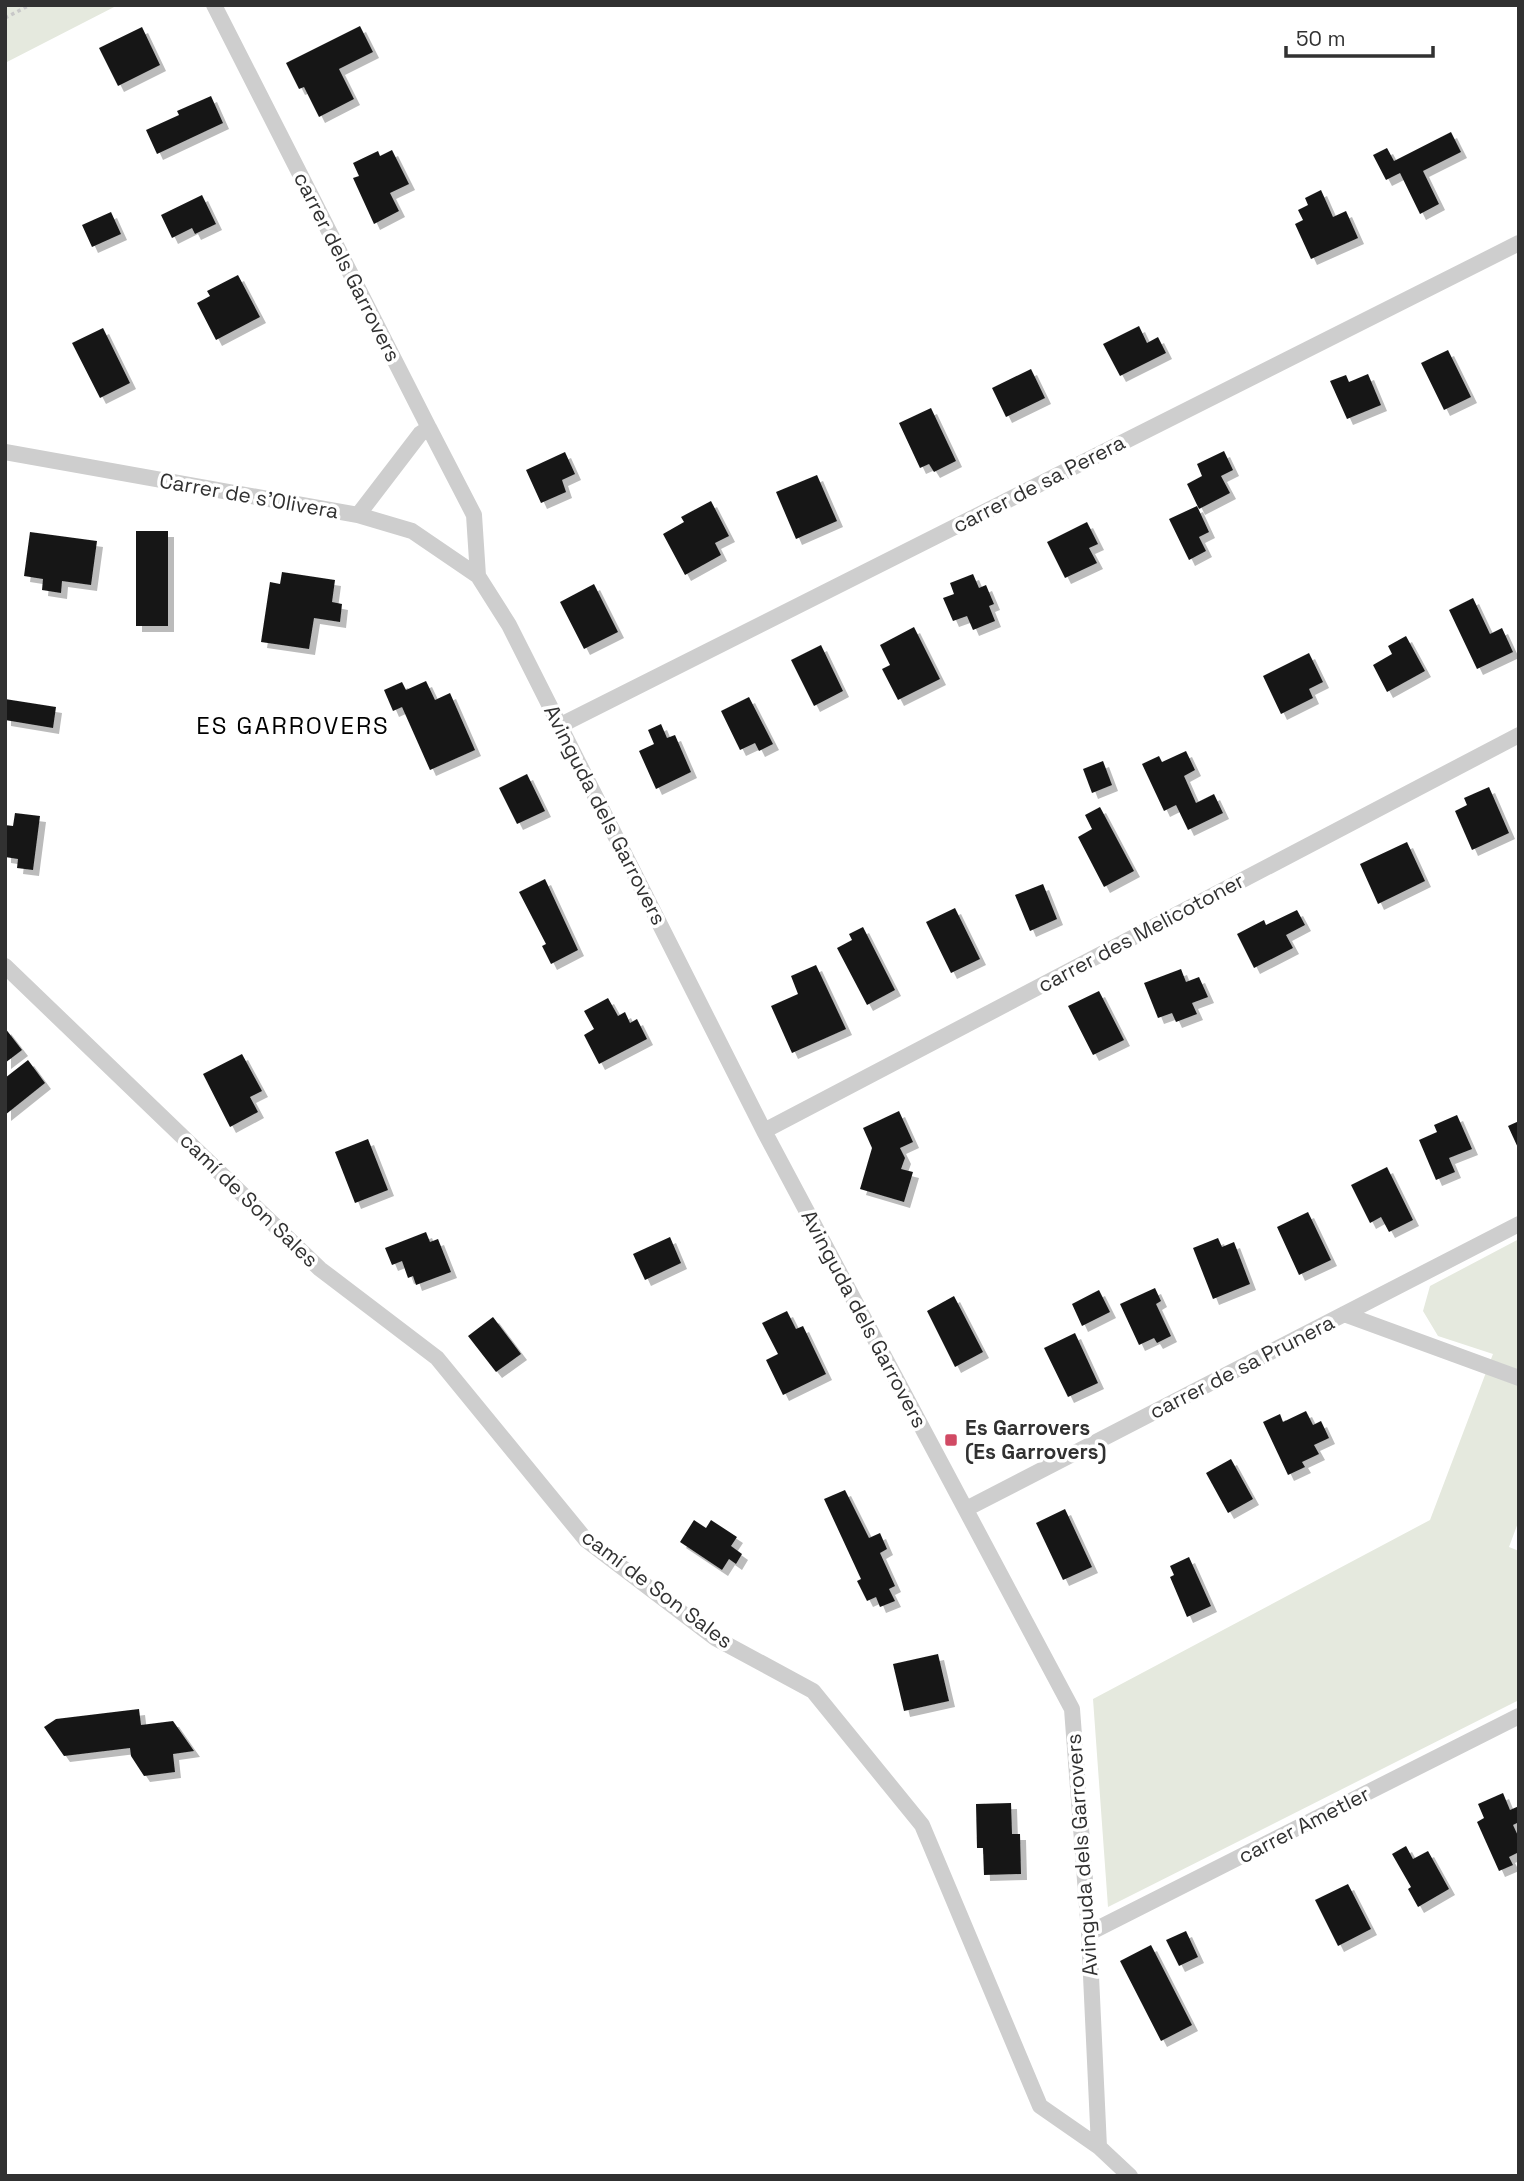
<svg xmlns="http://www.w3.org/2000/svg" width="1524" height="2181" viewBox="0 0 1524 2181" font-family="'Space Grotesk',sans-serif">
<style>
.green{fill:#e5e9de}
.building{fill:#181818;filter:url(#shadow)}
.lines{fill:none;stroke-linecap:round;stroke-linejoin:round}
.path{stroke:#c8c8c8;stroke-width:3.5;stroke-dasharray:3.5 3.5;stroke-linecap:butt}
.minor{stroke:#cecece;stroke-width:16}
.poi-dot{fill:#d14a64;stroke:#fff;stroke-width:2.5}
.labels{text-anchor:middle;stroke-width:7;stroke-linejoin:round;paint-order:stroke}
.street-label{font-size:21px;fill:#313131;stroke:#fff}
.poi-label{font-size:21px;font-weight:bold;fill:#313131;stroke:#fff;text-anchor:start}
.quarter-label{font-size:24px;letter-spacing:2px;fill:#000;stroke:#fff}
</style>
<defs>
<filter id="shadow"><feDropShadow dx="6" dy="6" stdDeviation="0" flood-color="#0004"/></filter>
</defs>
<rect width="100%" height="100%" fill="#fff"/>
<path class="green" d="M 5,5 L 118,5 L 5,63 Z
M 1519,1239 L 1519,1520 L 1509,1547 L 1519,1551 L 1519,1700 L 1108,1907 L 1093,1699 L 1430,1520 L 1493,1354 L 1438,1336 L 1423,1311 L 1430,1286 Z"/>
<path class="building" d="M 360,26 L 373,52 L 339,69 L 354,99 L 319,117 L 304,87 L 299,89 L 286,63 Z
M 142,27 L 160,65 L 118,86 L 99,48 Z
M 211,96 L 223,123 L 157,154 L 146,130 L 179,115 L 177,111 Z
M 1451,132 L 1461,152 L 1423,171 L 1439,204 L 1420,214 L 1400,173 L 1386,180 L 1373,155 L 1387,148 L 1394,161 Z
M 392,150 L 409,184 L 390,193 L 399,211 L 374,224 L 353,178 L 359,176 L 353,163 L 378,151 L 380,156 Z
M 1321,190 L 1333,217 L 1346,211 L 1358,238 L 1311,259 L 1295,224 L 1303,220 L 1298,210 L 1308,205 L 1305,198 Z
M 202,195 L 216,224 L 195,234 L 192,228 L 172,238 L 161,215 Z
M 111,212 L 121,234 L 92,247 L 82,225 Z
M 238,275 L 260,317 L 216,340 L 197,303 L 210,296 L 207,291 Z
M 1139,326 L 1147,343 L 1158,337 L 1166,353 L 1120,376 L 1103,344 Z
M 103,328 L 130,383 L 100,398 L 72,343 Z
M 1448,350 L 1471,397 L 1444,410 L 1421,363 Z
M 1031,369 L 1045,398 L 1006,417 L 992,388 Z
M 1368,374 L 1381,405 L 1347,419 L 1330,381 L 1346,375 L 1349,382 Z
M 931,408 L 956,461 L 934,472 L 929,464 L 920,468 L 899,423 Z
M 1224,451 L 1233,470 L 1221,476 L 1230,493 L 1199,509 L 1187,484 L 1202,476 L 1197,464 Z
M 565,452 L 575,474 L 562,480 L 566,492 L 541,503 L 526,470 Z
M 817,475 L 837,521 L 796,539 L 776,492 Z
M 711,501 L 729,536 L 715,543 L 721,555 L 685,575 L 663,534 L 684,522 L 681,517 Z
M 1197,506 L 1209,532 L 1199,537 L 1206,551 L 1189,560 L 1169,519 Z
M 1087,522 L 1098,544 L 1089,548 L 1097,563 L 1065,578 L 1047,542 Z
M 136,531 L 168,531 L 168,626 L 136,626 Z
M 30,532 L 97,541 L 91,585 L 62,581 L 61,593 L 42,590 L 43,579 L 24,576 Z
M 282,572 L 335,580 L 332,602 L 342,604 L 340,622 L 314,618 L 309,649 L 261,642 L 270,582 L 280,584 Z
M 973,574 L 979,588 L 986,585 L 994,604 L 989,606 L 995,621 L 973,630 L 967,616 L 953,621 L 943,598 L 954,594 L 950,583 Z
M 594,584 L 618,632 L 584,649 L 560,602 Z
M 1473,598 L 1490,634 L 1502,628 L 1513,652 L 1477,669 L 1449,610 Z
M 914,627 L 940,679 L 898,700 L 882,669 L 890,665 L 880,645 Z
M 1406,636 L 1425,671 L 1387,692 L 1373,665 L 1392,654 L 1388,646 Z
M 821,645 L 843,691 L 814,706 L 791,660 Z
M 1309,653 L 1323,682 L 1309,689 L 1313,698 L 1281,714 L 1263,676 Z
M 426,681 L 435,700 L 450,693 L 475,750 L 430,770 L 402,707 L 393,711 L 384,690 L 402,682 L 406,690 Z
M 749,697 L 773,744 L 759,751 L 755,743 L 740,750 L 721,711 Z
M 5,699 L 56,707 L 53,728 L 5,720 Z
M 661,724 L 667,738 L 675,735 L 691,772 L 656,789 L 639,751 L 654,744 L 648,730 Z
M 1186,751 L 1195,770 L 1184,776 L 1196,803 L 1214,794 L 1223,813 L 1188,830 L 1176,805 L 1164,811 L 1142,764 L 1159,756 L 1162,762 Z
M 1103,761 L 1112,785 L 1092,793 L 1083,769 Z
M 527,774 L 545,811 L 517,824 L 499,788 Z
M 1489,787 L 1509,833 L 1472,850 L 1455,811 L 1467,805 L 1464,798 Z
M 1100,807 L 1134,871 L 1104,887 L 1078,837 L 1092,829 L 1085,815 Z
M 15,813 L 40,816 L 33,870 L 17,868 L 18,859 L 5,857 L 5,825 L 13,826 Z
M 1407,842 L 1425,881 L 1378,904 L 1360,864 Z
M 545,879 L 578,950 L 551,964 L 542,946 L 546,944 L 519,892 Z
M 1043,884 L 1057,919 L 1030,931 L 1015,895 Z
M 955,908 L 980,959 L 951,973 L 926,922 Z
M 1297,910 L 1305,925 L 1286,935 L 1293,948 L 1254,968 L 1237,934 L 1264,920 L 1266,925 Z
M 863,927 L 895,990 L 867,1005 L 837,948 L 852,940 L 849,934 Z
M 816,965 L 846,1029 L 792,1053 L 771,1006 L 798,994 L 791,976 Z
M 1181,969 L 1186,982 L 1199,977 L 1208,997 L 1192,1003 L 1197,1014 L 1176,1022 L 1172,1013 L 1158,1018 L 1144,983 Z
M 1099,991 L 1124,1040 L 1093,1055 L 1068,1006 Z
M 608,998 L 618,1016 L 625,1012 L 630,1023 L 637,1019 L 647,1039 L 599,1064 L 584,1035 L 594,1029 L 584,1011 Z
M 5,1028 L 22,1050 L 5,1063 Z
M 242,1054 L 262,1091 L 250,1097 L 258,1112 L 230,1127 L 203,1074 Z
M 28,1060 L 45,1083 L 5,1115 L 5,1078 Z
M 899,1111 L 913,1142 L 900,1148 L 905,1158 L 901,1169 L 913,1172 L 904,1202 L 860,1189 L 872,1148 L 863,1128 Z
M 1457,1115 L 1472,1149 L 1449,1158 L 1455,1172 L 1436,1180 L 1419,1140 L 1437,1132 L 1434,1125 Z
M 1519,1121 L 1519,1150 L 1508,1126 Z
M 368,1139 L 388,1190 L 355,1203 L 335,1152 Z
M 1387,1167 L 1413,1220 L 1389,1232 L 1381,1217 L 1370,1223 L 1351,1185 Z
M 1308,1212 L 1331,1260 L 1299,1275 L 1277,1227 Z
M 426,1232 L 430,1242 L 438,1239 L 451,1272 L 416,1285 L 413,1276 L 408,1278 L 402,1261 L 392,1265 L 385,1248 Z
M 670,1237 L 681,1263 L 645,1280 L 633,1254 Z
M 1218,1238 L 1222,1247 L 1234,1242 L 1250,1284 L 1213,1299 L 1193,1248 Z
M 1155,1288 L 1161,1301 L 1156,1304 L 1171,1336 L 1157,1343 L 1154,1338 L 1139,1345 L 1120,1304 Z
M 1099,1290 L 1110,1312 L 1082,1326 L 1072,1304 Z
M 954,1296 L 983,1352 L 955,1367 L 927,1311 Z
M 787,1311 L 796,1329 L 803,1326 L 826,1374 L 783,1395 L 766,1360 L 778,1354 L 762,1323 Z
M 493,1317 L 521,1354 L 496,1372 L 468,1336 Z
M 1075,1333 L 1098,1383 L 1068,1397 L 1044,1348 Z
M 1306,1411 L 1313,1425 L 1321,1421 L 1329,1438 L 1314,1445 L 1319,1454 L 1302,1462 L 1305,1467 L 1288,1475 L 1263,1422 L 1280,1414 L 1283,1422 Z
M 1231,1459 L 1253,1499 L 1228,1513 L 1206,1473 Z
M 845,1490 L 869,1538 L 880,1533 L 887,1549 L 880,1553 L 895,1586 L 889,1589 L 895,1601 L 880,1607 L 876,1597 L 867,1601 L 857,1581 L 861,1579 L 824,1499 Z
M 1065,1509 L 1092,1567 L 1063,1580 L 1036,1523 Z
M 694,1520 L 706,1528 L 711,1520 L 737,1537 L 731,1546 L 742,1554 L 736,1564 L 729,1559 L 722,1570 L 680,1542 Z
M 1189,1557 L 1211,1606 L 1187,1617 L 1170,1577 L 1174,1575 L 1170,1566 Z
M 938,1654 L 949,1701 L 904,1711 L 893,1664 Z
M 139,1709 L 141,1725 L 173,1721 L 194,1751 L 173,1754 L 175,1772 L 144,1776 L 131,1756 L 130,1748 L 64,1756 L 44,1727 L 56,1719 Z
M 1503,1793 L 1510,1810 L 1519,1806 L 1519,1822 L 1513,1825 L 1519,1838 L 1519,1852 L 1509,1857 L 1513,1865 L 1499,1871 L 1477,1822 L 1484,1818 L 1478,1804 Z
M 1011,1803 L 1012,1834 L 1020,1834 L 1021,1874 L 984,1875 L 983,1848 L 977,1848 L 976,1804 Z
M 1406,1846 L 1413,1859 L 1428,1851 L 1449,1889 L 1418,1907 L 1408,1889 L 1411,1887 L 1392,1854 Z
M 1348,1884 L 1371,1929 L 1338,1946 L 1315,1900 Z
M 1186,1931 L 1198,1957 L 1179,1966 L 1166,1940 Z
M 1151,1945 L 1192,2025 L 1161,2041 L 1120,1961 Z"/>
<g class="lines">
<path class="path" d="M 5,18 L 30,5"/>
<path class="minor" d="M 214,5 L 429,428 L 420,434 L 358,515
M 429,428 L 474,515 L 478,576
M 5,452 L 358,515 L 412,531 L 478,576 L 509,625 L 764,1131 L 1072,1709 L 1089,1933 L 1099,2147
M 559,726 L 1519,243
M 5,966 L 320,1269 L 437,1358 L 586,1540 L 715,1638 L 813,1691 L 922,1825 L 1040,2106 L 1099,2147 L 1130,2176
M 764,1131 L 1519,735
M 1344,1314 L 1519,1378
M 966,1509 L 1519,1224
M 1089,1933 L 1519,1716"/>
</g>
<rect class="poi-dot" x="944" y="1433" width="14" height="14" rx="3.5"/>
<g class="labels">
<g class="street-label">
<text transform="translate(347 267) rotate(63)" y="7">carrer dels Garrovers</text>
<text transform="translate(1039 484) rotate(-27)" y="7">carrer de sa Perera</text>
<text transform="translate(249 496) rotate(10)" y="7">Carrer de s'Olivera</text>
<text transform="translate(605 815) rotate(63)" y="7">Avinguda dels Garrovers</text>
<text transform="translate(1141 933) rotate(-28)" y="7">carrer des Melicotoner</text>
<text transform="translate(249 1200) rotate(44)" y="7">camí de Son Sales</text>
<text transform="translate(864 1319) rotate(62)" y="7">Avinguda dels Garrovers</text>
<text transform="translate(1242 1367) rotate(-27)" y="7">carrer de sa Prunera</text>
<text transform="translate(657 1589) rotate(37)" y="7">camí de Son Sales</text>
<text transform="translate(1304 1825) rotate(-27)" y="7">carrer Ametler</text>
<text transform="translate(1082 1855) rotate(-94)" y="7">Avinguda dels Garrovers</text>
</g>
<g class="poi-label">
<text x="965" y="1435">Es Garrovers<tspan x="965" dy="24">(Es Garrovers)</tspan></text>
</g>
<g class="quarter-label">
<text x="293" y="734">ES GARROVERS</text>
</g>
</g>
<rect width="1524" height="2181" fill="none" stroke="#313131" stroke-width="14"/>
<path d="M1286 46v10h147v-10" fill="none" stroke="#313131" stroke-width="3.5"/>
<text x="1296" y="46" font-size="21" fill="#313131" stroke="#ffffff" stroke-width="5" paint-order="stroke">50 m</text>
</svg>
